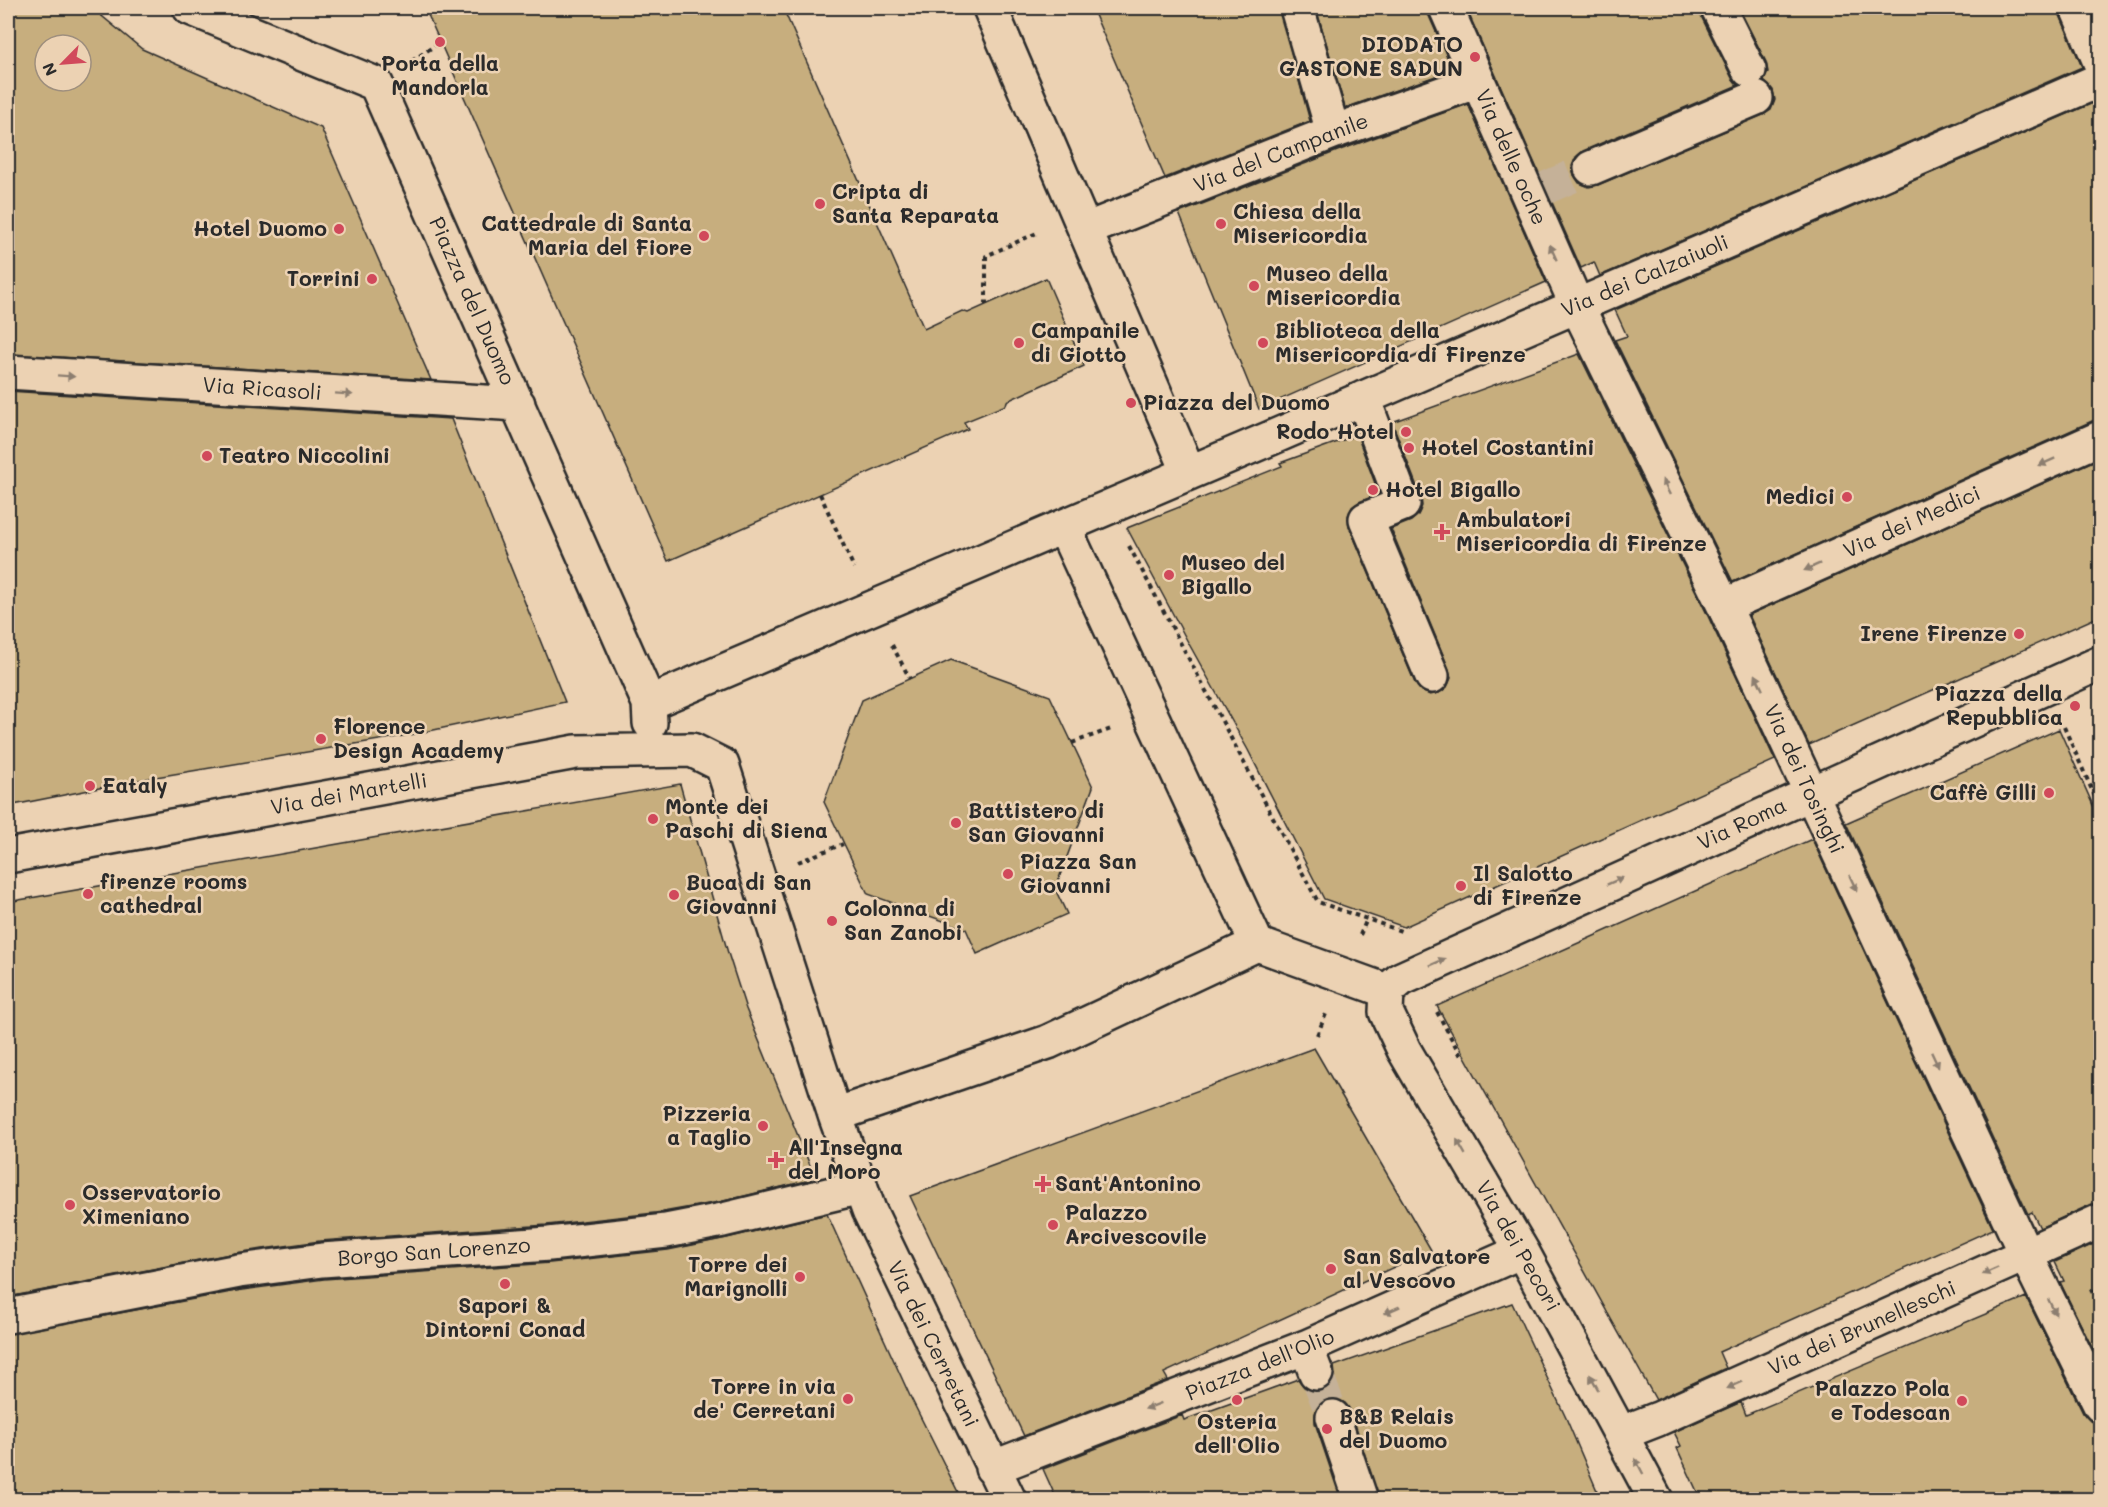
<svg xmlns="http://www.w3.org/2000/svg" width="2108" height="1507" viewBox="0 0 2108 1507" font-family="Mali,sans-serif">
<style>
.building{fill:#c7ae7e;stroke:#2b2b2b;stroke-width:1.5;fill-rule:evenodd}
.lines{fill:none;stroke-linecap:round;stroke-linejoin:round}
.minor-tunnel{stroke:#c5b198;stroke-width:33;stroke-dasharray:33 16;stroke-linecap:butt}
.minor-casing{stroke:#2b2b2b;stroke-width:38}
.path{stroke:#2b2b2b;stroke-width:4;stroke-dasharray:4.5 4.5;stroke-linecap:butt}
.minor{stroke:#ecd2b3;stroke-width:33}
.oneway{fill:#8c7e6f}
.poi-dot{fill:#d1495b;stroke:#ecd2b3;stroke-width:2}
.labels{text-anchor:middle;stroke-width:5;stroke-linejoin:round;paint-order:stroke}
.poi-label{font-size:21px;font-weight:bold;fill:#2b2b2b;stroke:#ecd2b3;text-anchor:start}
.street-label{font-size:21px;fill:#2b2b2b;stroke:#ecd2b3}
</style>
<rect width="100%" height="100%" fill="#ecd2b3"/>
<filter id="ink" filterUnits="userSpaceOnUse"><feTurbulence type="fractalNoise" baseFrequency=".0167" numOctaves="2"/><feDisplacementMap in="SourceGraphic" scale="12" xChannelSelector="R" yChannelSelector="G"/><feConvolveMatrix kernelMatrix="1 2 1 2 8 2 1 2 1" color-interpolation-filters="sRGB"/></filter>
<g filter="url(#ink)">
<path class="building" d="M 8,8 L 92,8 L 142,49 L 321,128 L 431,380 L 8,354 ZM 45,45 L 81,45 L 81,81 L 45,81 Z
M 425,8 L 783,8 L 924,329 L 962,311 L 968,313 L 1046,278 L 1084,366 L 1007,401 L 1006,405 L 964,422 L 968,429 L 668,561 Z
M 1092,8 L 1279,8 L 1310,121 L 1165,178 Z
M 1316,8 L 1428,8 L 1429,16 L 1453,70 L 1345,108 Z
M 1466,8 L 1699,8 L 1701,16 L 1732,78 L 1738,85 L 1583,151 L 1576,157 L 1572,166 L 1574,175 L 1579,183 L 1589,187 L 1598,185 L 1763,115 L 1771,110 L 1775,100 L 1773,90 L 1764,81 L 1768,72 L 1766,62 L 1739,8 L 2059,8 L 2060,15 L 2082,67 L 1600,276 L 1594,262 L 1581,268 Z
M 2100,100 L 2100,420 L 2092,421 L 1733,582 L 1615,340 L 1627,336 L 1615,310 Z
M 1468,104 L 1546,282 L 1259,409 L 1179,213 L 1340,150 Z
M 1579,354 L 1707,614 L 1775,760 L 1404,927 L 1324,899 L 1248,750 L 1189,644 L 1127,528 L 1282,466 L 1280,463 L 1357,435 L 1379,494 L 1359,502 L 1352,507 L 1348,516 L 1349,526 L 1415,683 L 1421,691 L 1430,695 L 1439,693 L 1447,687 L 1451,678 L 1449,669 L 1391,529 L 1411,521 L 1418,515 L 1422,506 L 1421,497 L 1392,422 Z
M 8,391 L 451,419 L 565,702 L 415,734 L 150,778 L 8,806 Z
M 2100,458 L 2100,616 L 1809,745 L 1749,615 Z
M 951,660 L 1050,696 L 1093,787 L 1055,889 L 1067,914 L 977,954 L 966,929 L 868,894 L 824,802 L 862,700 Z
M 2059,729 L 2100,821 L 2100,1203 L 2092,1204 L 2040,1228 L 2032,1212 L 2028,1214 L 1846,823 Z
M 680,784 L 728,953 L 746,1009 L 814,1175 L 810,1176 L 811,1180 L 719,1202 L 663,1212 L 547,1225 L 320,1241 L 235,1253 L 8,1297 L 8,902 Z
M 1812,839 L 1993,1229 L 1719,1352 L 1726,1368 L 1656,1400 L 1437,1006 Z
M 1314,1048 L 1431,1250 L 1164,1373 L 1168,1380 L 1024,1436 L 910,1196 Z
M 827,1214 L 910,1396 L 962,1500 L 8,1500 L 8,1334 L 242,1290 L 324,1279 L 550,1263 L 668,1250 L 727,1238 Z
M 2100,1241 L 2100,1364 L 2060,1282 L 2064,1281 L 2055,1262 Z
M 2026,1297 L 2083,1413 L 2090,1421 L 2100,1423 L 2100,1500 L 1701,1500 L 1677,1448 L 1681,1446 L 1674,1432 L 1741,1402 L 1746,1415 Z
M 1512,1303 L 1566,1418 L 1601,1500 L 1379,1500 L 1351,1411 L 1345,1403 L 1336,1399 L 1328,1399 L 1319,1404 L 1315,1414 L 1315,1423 L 1341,1500 L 1057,1500 L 1043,1469 L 1182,1415 L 1184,1420 L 1298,1379 L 1305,1388 L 1313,1391 L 1322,1391 L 1331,1384 L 1335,1375 L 1334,1366 Z"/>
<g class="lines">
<path class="minor-tunnel" d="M 1541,190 L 1591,168
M 1316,1373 L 1333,1417"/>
<g class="minor-casing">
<path id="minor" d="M 190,8 L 376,84 L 649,703 L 650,723
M 990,8 L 1189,473
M 1297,8 L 1333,132
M 1446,8 L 1577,306 L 1724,606 L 2026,1255 L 2100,1405
M 1718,8 L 1749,70
M 2077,8 L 2100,62
M 1591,168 L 1756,98
M 1085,230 L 1333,132 L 1478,81
M 8,372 L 518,404
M 1363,398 L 1403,504 L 1366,519 L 1432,676
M 1064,527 L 1257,944
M 1724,606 L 2100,438
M 649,703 L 1271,438 L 2100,80
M 8,856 L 576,752 L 692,750 L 722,765 L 835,1115 L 869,1210 L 1009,1500
M 1387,991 L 1401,979 L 2100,663
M 1387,991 L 1386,1012 L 1404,1050 L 1522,1251 L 1656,1500
M 835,1115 L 1048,1042 L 1257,944 L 1387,991
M 8,1316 L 239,1271 L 322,1260 L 549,1244 L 666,1231 L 723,1220 L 861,1187
M 1306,1347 L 1316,1373
M 1333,1417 L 1361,1500
M 1622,1433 L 1658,1419 L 2100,1221
M 992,1468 L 1306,1347 L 1522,1251"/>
</g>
<path class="path" d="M 412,61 L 440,42
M 2095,130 L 2100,143
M 986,305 L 986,256 L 1039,232
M 820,494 L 854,568
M 1129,546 L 1318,902 L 1401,931
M 892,645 L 910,679
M 2064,727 L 2100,808
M 1072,743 L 1111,729
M 798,862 L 843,844
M 1360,935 L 1367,919
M 1437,1012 L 1461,1056
M 1317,1035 L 1326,1014
M 2090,1292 L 2100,1287"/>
<use href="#minor" class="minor"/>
</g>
<defs><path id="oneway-solid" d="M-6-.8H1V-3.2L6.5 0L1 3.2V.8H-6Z" transform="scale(1.5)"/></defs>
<g class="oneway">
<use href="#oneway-solid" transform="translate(1553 252) rotate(-114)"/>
<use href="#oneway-solid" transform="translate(66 376) rotate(4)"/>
<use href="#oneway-solid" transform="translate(344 394) rotate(4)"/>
<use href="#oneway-solid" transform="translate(2047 462) rotate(156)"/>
<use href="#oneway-solid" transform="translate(1666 487) rotate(-116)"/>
<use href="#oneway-solid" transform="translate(1812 567) rotate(156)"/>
<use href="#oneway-solid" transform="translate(1759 682) rotate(-115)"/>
<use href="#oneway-solid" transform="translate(1615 881) rotate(-24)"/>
<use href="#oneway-solid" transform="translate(1853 883) rotate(65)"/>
<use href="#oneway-solid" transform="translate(1438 962) rotate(-24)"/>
<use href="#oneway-solid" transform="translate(1935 1060) rotate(65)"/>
<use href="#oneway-solid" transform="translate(1461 1147) rotate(-120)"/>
<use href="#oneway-solid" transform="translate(1990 1271) rotate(156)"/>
<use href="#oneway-solid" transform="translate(2052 1307) rotate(64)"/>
<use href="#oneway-solid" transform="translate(1392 1310) rotate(156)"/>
<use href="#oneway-solid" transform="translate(1594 1382) rotate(-119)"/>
<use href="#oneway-solid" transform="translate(1735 1385) rotate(156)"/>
<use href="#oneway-solid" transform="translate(1153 1406) rotate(159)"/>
<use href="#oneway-solid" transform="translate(1639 1466) rotate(-118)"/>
</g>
</g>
<g class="poi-dot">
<circle cx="440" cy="42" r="6"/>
<circle cx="1475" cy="57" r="6"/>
<circle cx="820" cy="204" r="6"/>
<circle cx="1221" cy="224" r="6"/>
<circle cx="339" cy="229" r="6"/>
<circle cx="704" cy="236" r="6"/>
<circle cx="372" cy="279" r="6"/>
<circle cx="1254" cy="286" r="6"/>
<circle cx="1019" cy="343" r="6"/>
<circle cx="1263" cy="343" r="6"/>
<circle cx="1131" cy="403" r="6"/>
<circle cx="1406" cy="432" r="6"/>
<circle cx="1409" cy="448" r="6"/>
<circle cx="207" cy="456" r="6"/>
<circle cx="1373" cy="490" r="6"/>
<circle cx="1847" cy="497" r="6"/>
<path d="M1439 523h6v6h6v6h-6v6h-6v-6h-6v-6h6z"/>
<circle cx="1169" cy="575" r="6"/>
<circle cx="2019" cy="634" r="6"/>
<circle cx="2075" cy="706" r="6"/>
<circle cx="321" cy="739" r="6"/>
<circle cx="90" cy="786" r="6"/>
<circle cx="2049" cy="793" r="6"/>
<circle cx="653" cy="819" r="6"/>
<circle cx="956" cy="823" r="6"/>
<circle cx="1008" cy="874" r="6"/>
<circle cx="1461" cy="886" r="6"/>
<circle cx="88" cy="894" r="6"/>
<circle cx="674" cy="895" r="6"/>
<circle cx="832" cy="921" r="6"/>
<circle cx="763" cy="1126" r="6"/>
<path d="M773 1151h6v6h6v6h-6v6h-6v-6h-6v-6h6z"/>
<path d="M1040 1175h6v6h6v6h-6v6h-6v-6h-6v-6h6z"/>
<circle cx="70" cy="1205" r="6"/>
<circle cx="1053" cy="1225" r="6"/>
<circle cx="1331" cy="1269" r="6"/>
<circle cx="800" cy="1277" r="6"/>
<circle cx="505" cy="1284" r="6"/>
<circle cx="848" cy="1399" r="6"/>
<circle cx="1237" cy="1400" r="6"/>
<circle cx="1962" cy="1401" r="6"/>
<circle cx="1327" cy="1429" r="6"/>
</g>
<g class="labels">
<g class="poi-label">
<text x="1463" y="52" text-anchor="end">DIODATO<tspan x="1463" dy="24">GASTONE SADUN</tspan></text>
<text x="440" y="71" text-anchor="middle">Porta della<tspan x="440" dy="24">Mandorla</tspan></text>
<text x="832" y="199">Cripta di<tspan x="832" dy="24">Santa Reparata</tspan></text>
<text x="1233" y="219">Chiesa della<tspan x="1233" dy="24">Misericordia</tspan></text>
<text x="692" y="231" text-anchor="end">Cattedrale di Santa<tspan x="692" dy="24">Maria del Fiore</tspan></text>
<text x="327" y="236" text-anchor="end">Hotel Duomo</text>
<text x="1266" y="281">Museo della<tspan x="1266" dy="24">Misericordia</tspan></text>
<text x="360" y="286" text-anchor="end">Torrini</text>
<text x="1031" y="338">Campanile<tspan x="1031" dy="24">di Giotto</tspan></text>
<text x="1275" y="338">Biblioteca della<tspan x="1275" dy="24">Misericordia di Firenze</tspan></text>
<text x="1143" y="410">Piazza del Duomo</text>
<text x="1394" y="439" text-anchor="end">Rodo Hotel</text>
<text x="1421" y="455">Hotel Costantini</text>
<text x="219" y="463">Teatro Niccolini</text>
<text x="1385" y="497">Hotel Bigallo</text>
<text x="1835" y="504" text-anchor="end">Medici</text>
<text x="1456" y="527">Ambulatori<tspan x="1456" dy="24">Misericordia di Firenze</tspan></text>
<text x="1181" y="570">Museo del<tspan x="1181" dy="24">Bigallo</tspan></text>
<text x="2007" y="641" text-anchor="end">Irene Firenze</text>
<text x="2063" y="701" text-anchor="end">Piazza della<tspan x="2063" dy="24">Repubblica</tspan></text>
<text x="333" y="734">Florence<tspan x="333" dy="24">Design Academy</tspan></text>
<text x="102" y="793">Eataly</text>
<text x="2037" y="800" text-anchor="end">Caffè Gilli</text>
<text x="665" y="814">Monte dei<tspan x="665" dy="24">Paschi di Siena</tspan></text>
<text x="968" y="818">Battistero di<tspan x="968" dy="24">San Giovanni</tspan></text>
<text x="1020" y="869">Piazza San<tspan x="1020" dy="24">Giovanni</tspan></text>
<text x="1473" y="881">Il Salotto<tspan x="1473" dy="24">di Firenze</tspan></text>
<text x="100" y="889">firenze rooms<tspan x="100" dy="24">cathedral</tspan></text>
<text x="686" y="890">Buca di San<tspan x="686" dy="24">Giovanni</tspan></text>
<text x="844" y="916">Colonna di<tspan x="844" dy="24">San Zanobi</tspan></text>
<text x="751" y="1121" text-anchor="end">Pizzeria<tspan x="751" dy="24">a Taglio</tspan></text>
<text x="788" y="1155">All'Insegna<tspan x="788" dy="24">del Moro</tspan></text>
<text x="1055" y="1191">Sant'Antonino</text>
<text x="82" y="1200">Osservatorio<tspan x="82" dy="24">Ximeniano</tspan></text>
<text x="1065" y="1220">Palazzo<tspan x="1065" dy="24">Arcivescovile</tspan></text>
<text x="1343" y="1264">San Salvatore<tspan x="1343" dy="24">al Vescovo</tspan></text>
<text x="788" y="1272" text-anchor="end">Torre dei<tspan x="788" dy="24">Marignolli</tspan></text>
<text x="505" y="1313" text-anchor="middle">Sapori &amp;<tspan x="505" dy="24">Dintorni Conad</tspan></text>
<text x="836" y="1394" text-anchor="end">Torre in via<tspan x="836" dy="24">de' Cerretani</tspan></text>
<text x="1950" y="1396" text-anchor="end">Palazzo Pola<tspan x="1950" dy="24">e Todescan</tspan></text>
<text x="1339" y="1424">B&amp;B Relais<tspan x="1339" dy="24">del Duomo</tspan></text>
<text x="1237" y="1429" text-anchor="middle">Osteria<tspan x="1237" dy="24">dell'Olio</tspan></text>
</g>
<g class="street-label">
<text transform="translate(1281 153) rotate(-21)" y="7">Via del Campanile</text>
<text transform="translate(1511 157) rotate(66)" y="7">Via delle oche</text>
<text transform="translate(1645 276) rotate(-23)" y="7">Via dei Calzaiuoli</text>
<text transform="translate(472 301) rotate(66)" y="7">Piazza del Duomo</text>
<text transform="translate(262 389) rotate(4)" y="7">Via Ricasoli</text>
<text transform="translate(1912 522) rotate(-24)" y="7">Via dei Medici</text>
<text transform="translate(1804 779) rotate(65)" y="7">Via dei Tosinghi</text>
<text transform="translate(349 794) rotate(-10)" y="7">Via dei Martelli</text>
<text transform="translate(1742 824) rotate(-25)" y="7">Via Roma</text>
<text transform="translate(1518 1246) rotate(60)" y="7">Via dei Pecori</text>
<text transform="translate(434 1252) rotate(-4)" y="7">Borgo San Lorenzo</text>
<text transform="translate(1862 1328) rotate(-24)" y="7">Via dei Brunelleschi</text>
<text transform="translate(933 1344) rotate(64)" y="7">Via dei Cerretani</text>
<text transform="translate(1260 1365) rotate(-22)" y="7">Piazza dell'Olio</text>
</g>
</g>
<rect width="2108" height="1507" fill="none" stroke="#ecd2b3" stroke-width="30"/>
<rect x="15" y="15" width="2078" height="1477" fill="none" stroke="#2b2b2b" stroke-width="2" filter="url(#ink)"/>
<g transform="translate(63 63) rotate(245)"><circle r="28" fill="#ecd2b3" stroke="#9f8f7d" stroke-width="1.5"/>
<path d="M0-4.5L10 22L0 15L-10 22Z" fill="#d1495b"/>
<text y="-9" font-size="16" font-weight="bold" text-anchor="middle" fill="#2b2b2b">N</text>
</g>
</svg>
